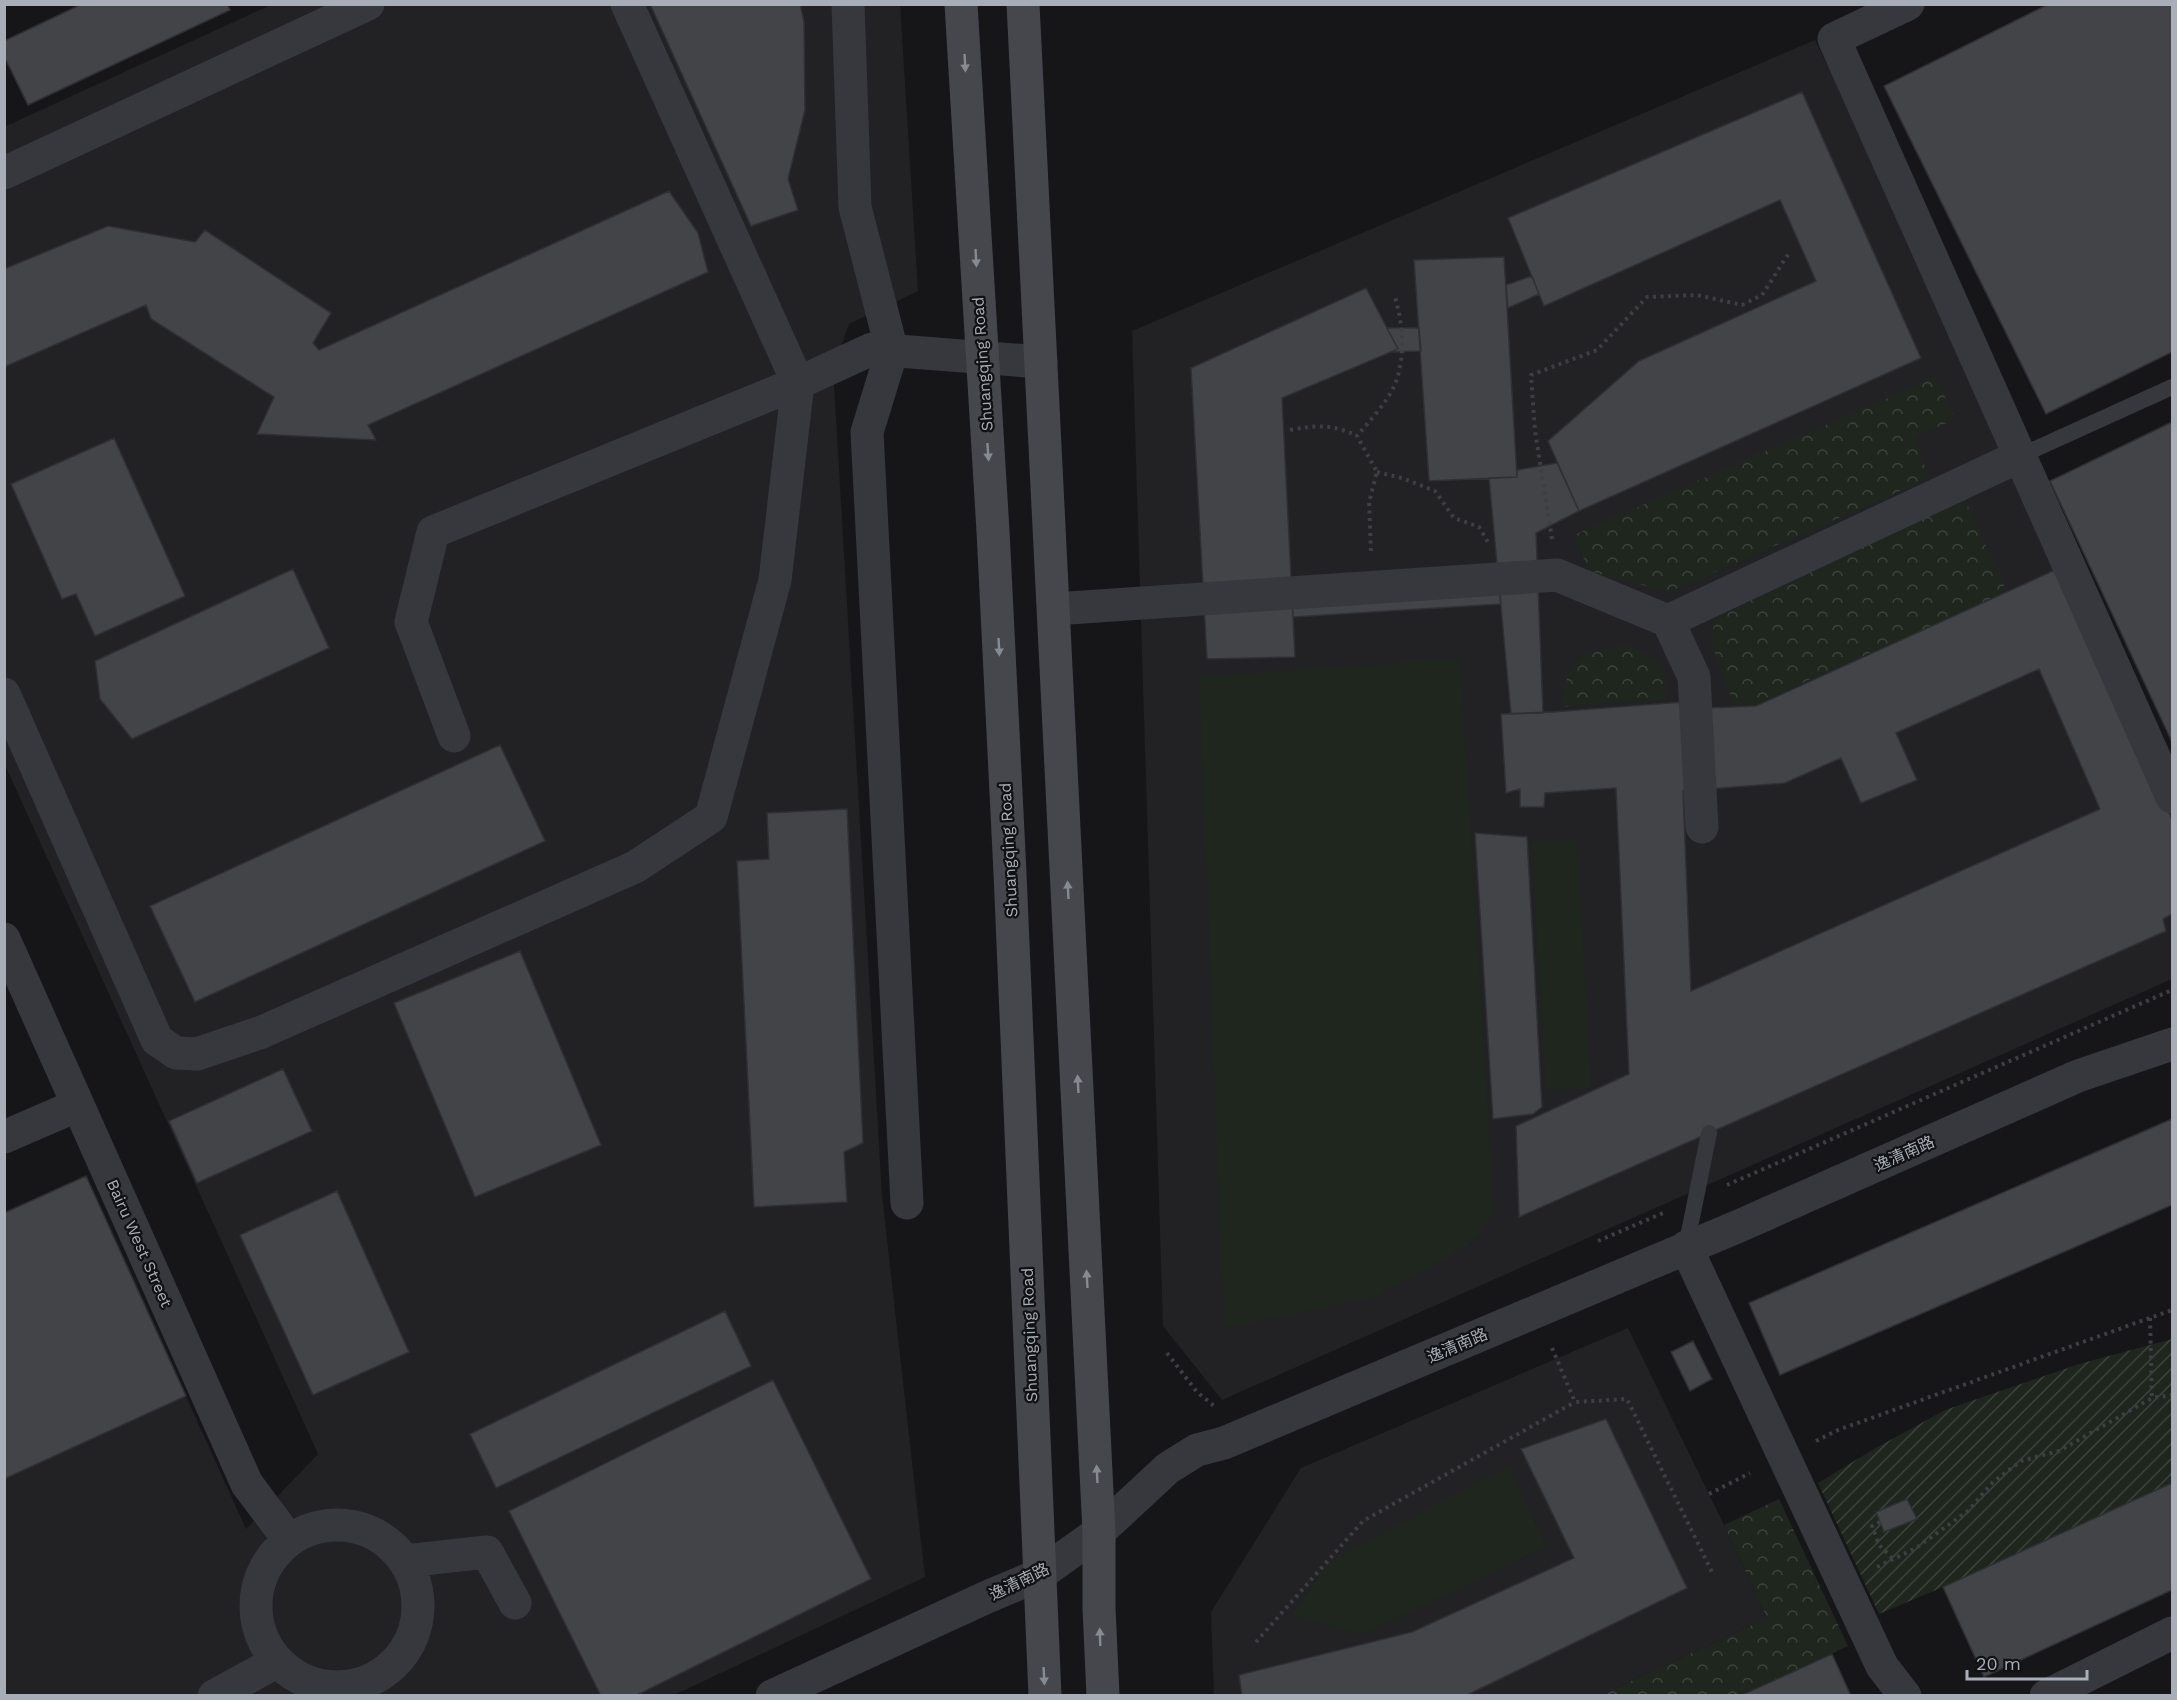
<svg xmlns="http://www.w3.org/2000/svg" width="2177" height="1700" viewBox="0 0 2177 1700" font-family="'Work Sans','Noto Sans SC',sans-serif">
<style>
.built{fill:#222225}
.grass{fill:#1e261e}
.forest{fill:url(#forest-crowns)}
.garden{fill:url(#garden-furrows)}
.building{fill:#424448;stroke:#303034;stroke-width:1.5;fill-rule:evenodd}
.lines{fill:none;stroke-linecap:round;stroke-linejoin:round}
.path{stroke:#3d3f44;stroke-width:4;stroke-dasharray:3 4.5;stroke-linecap:butt}
.service{stroke:#37383d;stroke-width:16}
.minor{stroke:#37383d;stroke-width:33}
.secondary{stroke:#45474d;stroke-width:33}
.oneway{fill:#858a93}
.labels{text-anchor:middle;stroke-width:4.5;stroke-linejoin:round;paint-order:stroke}
.street-label{font-size:16px;fill:#a7aeb8;stroke:#111113}
</style>
<defs>
<pattern id="forest-crowns" width="20" height="18" patternUnits="userSpaceOnUse" patternTransform="scale(1.5)"><rect width="20" height="18" fill="#1e261e"/><path d="M2 6a3 3 0 1 1 6 0M12 15a3 3 0 1 1 6 0" fill="none" stroke="#3c433d"/></pattern>
<pattern id="garden-furrows" width="10" height="10" patternUnits="userSpaceOnUse" patternTransform="scale(1.5)"><rect width="10" height="10" fill="#1e261e"/><path d="M-1 1l2-2M0 10L10 0M9 11l2-2" fill="none" stroke="#3c433d"/></pattern>
</defs>
<rect width="100%" height="100%" fill="#161618"/>
<path class="built" d="M 271,5 L 900,5 L 918,291 L 849,324 L 833,368 L 882,1195 L 925,1577 L 674,1695 L 5,1695 L 5,1213 L 86,1176 L 246,1529 L 318,1454 L 5,765 L 4,127 Z
M 1815,40 L 2020,456 L 2172,807 L 2172,979 L 1222,1400 L 1163,1326 L 1132,331 Z
M 1628,1328 L 1724,1525 L 1767,1618 L 1601,1695 L 1214,1696 L 1211,1612 L 1301,1468 Z"/>
<path class="grass" d="M 1460,658 L 1494,1215 L 1467,1246 L 1377,1296 L 1224,1328 L 1199,677 Z
M 1577,838 L 1591,1087 L 1546,1090 L 1532,841 Z
M 1508,1466 L 1546,1546 L 1362,1635 L 1291,1615 L 1328,1562 Z"/>
<path class="forest" d="M 1936,377 L 1955,419 L 1913,438 L 1930,478 L 1669,592 L 1589,571 L 1574,535 Z
M 1963,495 L 2007,592 L 1737,712 L 1712,646 L 1714,620 L 1735,597 Z
M 1625,645 C 1653,658 1669,666 1666,700 L 1622,701 L 1561,707 C 1563,686 1570,660 1592,652 C 1602,648 1615,647 1625,645 Z
M 1779,1499 L 1848,1646 L 1740,1695 L 1601,1695 L 1767,1618 L 1724,1525 Z"/>
<path class="garden" d="M 2172,1339 L 2172,1483 L 1943,1587 L 1879,1614 L 1818,1483 L 1874,1449 L 1945,1410 L 2079,1364 Z"/>
<path class="building" d="M 82,4 L 227,4 L 230,10 L 28,105 L 4,56 L 4,41 Z
M 650,4 L 800,4 L 804,22 L 805,110 L 788,179 L 798,210 L 751,226 Z
M 2049,4 L 2172,4 L 2172,352 L 2046,414 L 1884,86 Z
M 1802,92 L 1921,358 L 1579,511 L 1548,441 L 1639,361 L 1816,281 L 1780,200 L 1544,306 L 1508,218 Z
M 669,191 L 698,233 L 708,272 L 368,425 L 376,440 L 257,434 L 274,397 L 151,319 L 146,305 L 4,367 L 4,269 L 108,226 L 195,242 L 205,230 L 331,313 L 313,343 L 319,350 Z
M 1504,257 L 1517,477 L 1429,481 L 1414,260 Z
M 1532,276 L 1539,294 L 1508,308 L 1506,285 Z
M 1366,288 L 1398,349 L 1282,398 L 1295,657 L 1207,659 L 1191,368 Z
M 1387,328 L 1419,328 L 1421,351 L 1391,352 L 1398,349 Z
M 2172,422 L 2172,742 L 2050,481 Z
M 114,438 L 185,596 L 95,636 L 76,594 L 62,599 L 11,484 Z
M 1557,463 L 1579,511 L 1536,533 L 1543,713 L 1511,714 L 1489,478 L 1517,477 L 1517,470 Z
M 293,569 L 329,648 L 132,739 L 100,699 L 95,661 Z
M 1498,569 L 1501,604 L 1293,617 L 1291,580 Z
M 2055,570 L 2172,819 L 2172,914 L 2163,919 L 2166,931 L 1519,1217 L 1516,1126 L 1629,1074 L 1616,788 L 1545,793 L 1544,807 L 1520,807 L 1520,789 L 1506,793 L 1501,714 L 1552,712 L 1683,702 L 1682,709 L 1756,706 ZM 2039,669 L 2100,809 L 1691,991 L 1683,791 L 1785,783 L 1841,758 L 1861,803 L 1917,780 L 1896,733 Z
M 500,745 L 545,841 L 195,1002 L 150,906 Z
M 847,809 L 863,1143 L 844,1152 L 847,1202 L 754,1207 L 737,861 L 769,859 L 767,813 Z
M 1475,833 L 1527,837 L 1542,1107 L 1533,1114 L 1493,1119 Z
M 520,951 L 601,1145 L 475,1197 L 394,1003 Z
M 283,1069 L 312,1131 L 197,1183 L 169,1121 Z
M 2172,1119 L 2172,1205 L 1780,1375 L 1749,1303 Z
M 86,1176 L 186,1396 L 4,1479 L 4,1213 Z
M 337,1191 L 409,1352 L 313,1395 L 240,1235 Z
M 725,1311 L 751,1366 L 496,1488 L 470,1434 Z
M 1693,1341 L 1712,1379 L 1690,1391 L 1671,1352 Z
M 773,1380 L 871,1579 L 635,1696 L 601,1696 L 509,1511 Z
M 1606,1419 L 1687,1588 L 1465,1696 L 1242,1696 L 1239,1675 L 1412,1632 L 1574,1558 L 1521,1449 Z
M 2172,1483 L 2172,1590 L 1984,1677 L 1943,1587 Z
M 1907,1499 L 1917,1519 L 1884,1532 L 1876,1512 Z
M 1832,1654 L 1851,1696 L 1740,1696 Z"/>
<g class="lines">
<path class="path" d="M 1290,430 C 1316,425 1333,424 1357,436
M 1377,472 L 1402,478 L 1435,491 L 1454,518 L 1479,527 L 1489,544
M 1552,539 L 1535,431 L 1531,375 L 1597,350 L 1647,297 L 1697,295 L 1742,305 L 1762,295 L 1789,253
M 1371,551 L 1369,502 L 1377,472 L 1357,436 C 1370,420 1387,403 1395,384 C 1406,357 1403,325 1395,297
M 1727,1185 L 2172,990
M 1598,1241 L 1663,1213
M 2150,1318 L 2152,1398
M 1552,1348 L 1575,1402 L 1627,1399 L 1713,1574
M 1167,1353 L 1197,1392 L 1214,1406
M 1816,1441 L 1838,1430 L 2172,1310
M 1709,1494 L 1750,1473
M 1880,1522 L 1872,1526 L 1879,1545 L 1893,1559
M 1877,1567 L 1916,1548 L 1968,1511 L 1992,1483 L 2021,1461 L 2059,1451 L 2152,1398 L 2172,1395
M 1256,1642 L 1363,1521 L 1575,1402"/>
<path class="service" d="M 2020,456 L 2172,387
M 1686,1247 L 1709,1133"/>
<path class="minor" d="M 848,4 L 855,207 L 892,351 L 867,432 L 907,1203
M 1908,4 L 1834,39 L 2172,797
M 4,173 L 368,4
M 1054,609 L 1557,575 L 1668,621 L 2020,456
M 1668,621 L 1694,677 L 1702,827
M 4,694 L 157,1040 L 176,1053 L 197,1054 L 262,1032 L 635,867 L 711,817 L 775,580 L 798,383 L 627,4
M 454,736 L 411,622 L 433,532 L 798,383 L 872,349 L 1041,362
M 4,939 L 247,1484 L 289,1540
M 4,1137 L 78,1105
M 1686,1247 L 1882,1666 L 1905,1696
M256 1606a81 81 0 1 1 162 0a81 81 0 1 1-162 0Z
M 405,1561 L 487,1552 L 515,1603
M 214,1696 L 276,1662
M 772,1696 L 987,1597 L 1039,1575 L 1099,1532 L 1168,1468 L 1197,1450 L 1224,1443 L 1739,1226 L 2078,1076 L 2172,1044
M 2046,1696 L 2172,1633"/>
<path class="secondary" d="M 961,4 L 993,531 L 1010,873 L 1045,1696
M 1023,4 L 1099,1532 L 1099,1608 L 1103,1696"/>
</g>
<defs><path id="oneway-solid" d="M-6-.8H1V-3.2L6.5 0L1 3.2V.8H-6Z" transform="scale(1.5)"/></defs>
<g class="oneway">
<use href="#oneway-solid" transform="translate(965 63) rotate(87)"/>
<use href="#oneway-solid" transform="translate(976 258) rotate(87)"/>
<use href="#oneway-solid" transform="translate(988 452) rotate(86)"/>
<use href="#oneway-solid" transform="translate(999 647) rotate(87)"/>
<use href="#oneway-solid" transform="translate(1068 890) rotate(-93)"/>
<use href="#oneway-solid" transform="translate(1078 1084) rotate(-93)"/>
<use href="#oneway-solid" transform="translate(1087 1279) rotate(-93)"/>
<use href="#oneway-solid" transform="translate(1097 1474) rotate(-93)"/>
<use href="#oneway-solid" transform="translate(1100 1637) rotate(-92)"/>
<use href="#oneway-solid" transform="translate(1044 1676) rotate(87)"/>
</g>
<g class="labels">
<g class="street-label">
<text transform="translate(982 364) rotate(-94)" y="6">Shuangqing Road</text>
<text transform="translate(1008 850) rotate(-93)" y="6">Shuangqing Road</text>
<text transform="translate(1904 1153) rotate(-24)" y="6">逸清南路</text>
<text transform="translate(140 1243) rotate(66)" y="6">Bairu West Street</text>
<text transform="translate(1029 1335) rotate(-92)" y="6">Shuangqing Road</text>
<text transform="translate(1457 1345) rotate(-23)" y="6">逸清南路</text>
<text transform="translate(1019 1581) rotate(-26)" y="6">逸清南路</text>
</g>
</g>
<rect width="2177" height="1700" fill="none" stroke="#a7aeb8" stroke-width="12"/>
<path d="M1967 1670v9h120v-9" fill="none" stroke="#a7aeb8" stroke-width="3"/>
<text x="1976" y="1670" font-size="18" fill="#a7aeb8" stroke="#111113" stroke-width="4.5" paint-order="stroke">20 m</text>
</svg>
